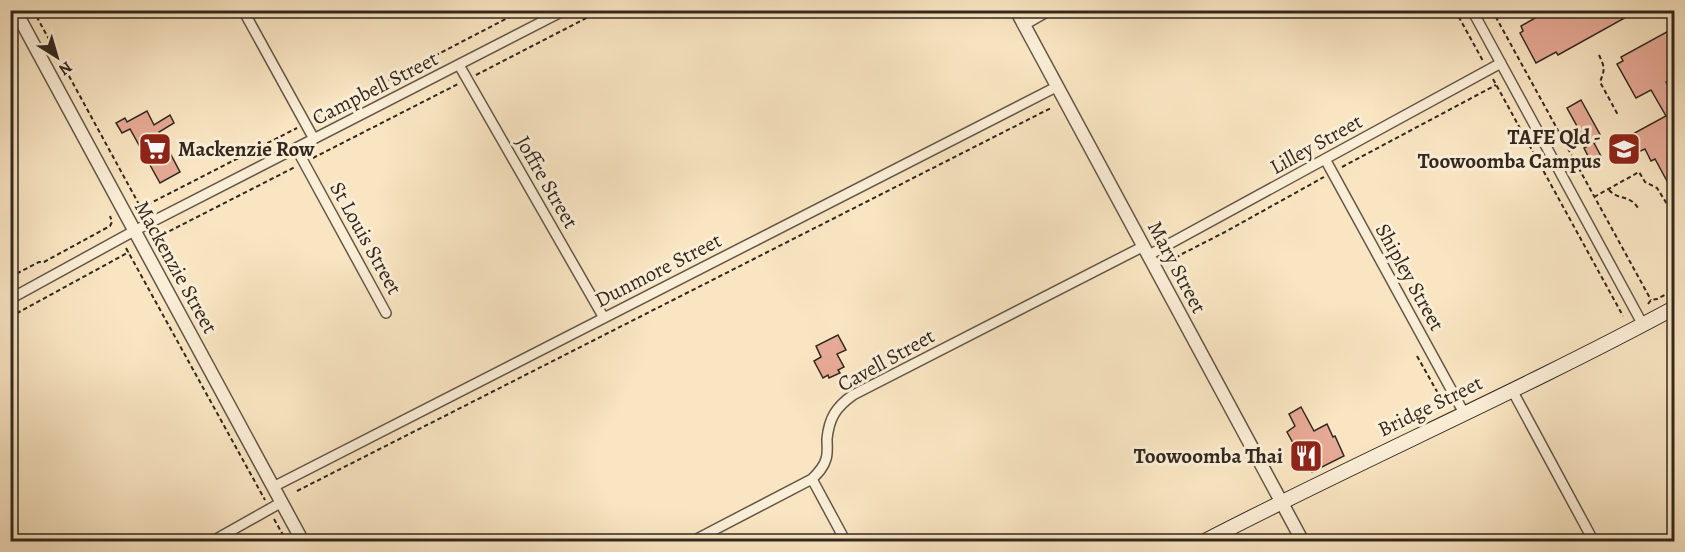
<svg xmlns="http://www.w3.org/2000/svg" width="1685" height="552" viewBox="0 0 1685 552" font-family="Alegreya,serif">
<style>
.building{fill:#e6a995;stroke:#32281e;stroke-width:1.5}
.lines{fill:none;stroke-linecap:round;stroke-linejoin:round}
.minor-casing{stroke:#645747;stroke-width:12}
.tertiary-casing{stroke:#645747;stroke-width:15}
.secondary-casing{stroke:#32281e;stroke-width:16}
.path{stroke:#32281e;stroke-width:2;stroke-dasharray:4.5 3;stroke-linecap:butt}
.minor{stroke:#fbeed7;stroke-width:9}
.tertiary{stroke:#fbeed7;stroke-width:12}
.secondary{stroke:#fbeed7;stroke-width:14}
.labels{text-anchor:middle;stroke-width:6;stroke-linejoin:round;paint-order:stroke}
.street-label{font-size:21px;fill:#32281e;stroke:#fbeed7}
.poi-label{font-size:21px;font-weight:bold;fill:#32281e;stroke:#fbeed7;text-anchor:end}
</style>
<rect width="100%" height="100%" fill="#f9e5c2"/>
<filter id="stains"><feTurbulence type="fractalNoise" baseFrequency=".00333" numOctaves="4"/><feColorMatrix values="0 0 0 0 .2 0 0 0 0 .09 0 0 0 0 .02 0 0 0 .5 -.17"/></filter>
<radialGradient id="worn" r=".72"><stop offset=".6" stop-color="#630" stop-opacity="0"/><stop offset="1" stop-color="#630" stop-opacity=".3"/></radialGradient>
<path class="building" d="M 1549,10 L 1639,10 L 1558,55 L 1556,52 L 1536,63 L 1520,33 L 1523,31 L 1521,26 Z
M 1674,28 L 1674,77 L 1666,82 L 1674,97 L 1674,194 L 1655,159 L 1651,161 L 1645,149 L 1638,152 L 1629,136 L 1666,116 L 1651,90 L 1636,98 L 1617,64 L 1623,61 L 1621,57 Z
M 1581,100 L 1602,138 L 1594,143 L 1602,158 L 1592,164 L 1584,148 L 1588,146 L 1567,108 Z
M 147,111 L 154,125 L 170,115 L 174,123 L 159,132 L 180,172 L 160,183 L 130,129 L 122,133 L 116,123 L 125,118 L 127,122 Z
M 838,335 L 846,350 L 837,354 L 844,367 L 838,370 L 840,373 L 829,378 L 828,375 L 823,378 L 814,361 L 821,357 L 816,346 Z
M 1301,407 L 1314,431 L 1327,424 L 1333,437 L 1335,436 L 1344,456 L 1312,472 L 1305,459 L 1303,461 L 1287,432 L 1295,426 L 1289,414 Z"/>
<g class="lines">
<g class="minor-casing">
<path id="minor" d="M 243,10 L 314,139
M 1472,10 L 1643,325
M 1024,25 L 1050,10
M 459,65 L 604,318
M 296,148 L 386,313
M 1325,159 L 1464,413
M 1149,255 L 1501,63
M 10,299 L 134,231 L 565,10
M 1512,390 L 1594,542
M 812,479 L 846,542
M 273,487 L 1058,86
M 211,542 L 282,502
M 691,542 L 812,479 C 818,473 824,467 826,459 C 828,453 827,446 827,439 C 829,418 836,407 853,395 L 1144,246"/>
</g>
<g class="tertiary-casing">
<path id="tertiary" d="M 15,10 L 303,542
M 1016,10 L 1303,542"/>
</g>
<g class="secondary-casing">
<path id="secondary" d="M 1203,542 C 1359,461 1520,391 1674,308"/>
</g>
<path class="path" d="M 33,10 L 141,208 L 297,128
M 1455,10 L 1483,61
M 1492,10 L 1651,300
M 1663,17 L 1669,10
M 1599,55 C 1605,68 1605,69 1600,82 L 1618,115
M 476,75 L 602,10
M 1493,79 L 1623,316
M 315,118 L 523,10
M 313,158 L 458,84
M 1342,167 L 1496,85
M 1609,190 C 1619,201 1629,194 1638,208
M 1594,197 L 1639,172 L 1645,182 L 1657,188 L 1667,204 L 1674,210
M 156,238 L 295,167
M 126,248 L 265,500
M 1170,263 L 1180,255 L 1225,232 L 1324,177
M 10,277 L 39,262 L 44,262 L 110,226 L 112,222 L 110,216
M 1648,304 L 1651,300 L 1657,299 L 1674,290
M 10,317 L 129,252
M 1417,356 L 1444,404
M 297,491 L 1051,108
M 274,519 L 287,542"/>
<use href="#minor" class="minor"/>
<use href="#tertiary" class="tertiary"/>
<use href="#secondary" class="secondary"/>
</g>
<defs>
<g id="supermarket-square" transform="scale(1.725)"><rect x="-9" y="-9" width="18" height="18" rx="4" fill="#8f2418" stroke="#fbeed7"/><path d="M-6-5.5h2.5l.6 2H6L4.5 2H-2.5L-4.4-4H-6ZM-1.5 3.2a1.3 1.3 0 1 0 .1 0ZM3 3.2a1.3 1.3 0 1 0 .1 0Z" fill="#fff"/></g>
<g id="university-square" transform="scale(1.725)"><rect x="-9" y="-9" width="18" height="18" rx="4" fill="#8f2418" stroke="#fbeed7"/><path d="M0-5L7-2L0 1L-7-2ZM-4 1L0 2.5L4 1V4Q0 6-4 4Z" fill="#fff"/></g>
<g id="restaurant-square" transform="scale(1.725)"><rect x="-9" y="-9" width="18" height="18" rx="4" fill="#8f2418" stroke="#fbeed7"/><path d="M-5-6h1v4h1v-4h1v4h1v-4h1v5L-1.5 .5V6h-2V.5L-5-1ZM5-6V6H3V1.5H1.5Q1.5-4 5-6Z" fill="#fff"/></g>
</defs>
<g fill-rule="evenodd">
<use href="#supermarket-square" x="155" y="149"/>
<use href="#university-square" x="1624" y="149"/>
<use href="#restaurant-square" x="1306" y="456"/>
</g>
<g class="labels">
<g class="street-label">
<text transform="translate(375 88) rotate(-27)" y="7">Campbell Street</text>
<text transform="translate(1316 144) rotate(-29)" y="7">Lilley Street</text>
<text transform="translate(547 182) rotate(60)" y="7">Joffre Street</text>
<text transform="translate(366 238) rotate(61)" y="7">St Louis Street</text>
<text transform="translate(176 267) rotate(61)" y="7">Mackenzie Street</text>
<text transform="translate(1177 267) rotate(62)" y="7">Mary Street</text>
<text transform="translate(658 270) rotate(-27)" y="7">Dunmore Street</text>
<text transform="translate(1410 277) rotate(61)" y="7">Shipley Street</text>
<text transform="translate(886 360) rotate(-29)" y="7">Cavell Street</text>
<text transform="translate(1430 406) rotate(-26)" y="7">Bridge Street</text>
</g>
<g class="poi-label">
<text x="1601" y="144">TAFE Qld -<tspan x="1601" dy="24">Toowoomba Campus</tspan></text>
<text x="178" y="156" text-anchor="start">Mackenzie Row</text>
<text x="1283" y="463">Toowoomba Thai</text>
</g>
</g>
<rect width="1685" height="552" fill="none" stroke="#f9e5c2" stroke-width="36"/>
<rect x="12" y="12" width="1661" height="528" fill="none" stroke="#32281e" stroke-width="3"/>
<rect x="18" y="18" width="1649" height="516" fill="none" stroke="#32281e" stroke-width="1.5"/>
<g transform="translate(57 57) rotate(143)" stroke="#fbeed7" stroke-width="4.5" paint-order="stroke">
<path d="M0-4.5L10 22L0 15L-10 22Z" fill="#32281e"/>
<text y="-9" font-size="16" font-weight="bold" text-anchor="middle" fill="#32281e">N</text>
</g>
<rect width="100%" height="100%" filter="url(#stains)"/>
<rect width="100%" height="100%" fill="url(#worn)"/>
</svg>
